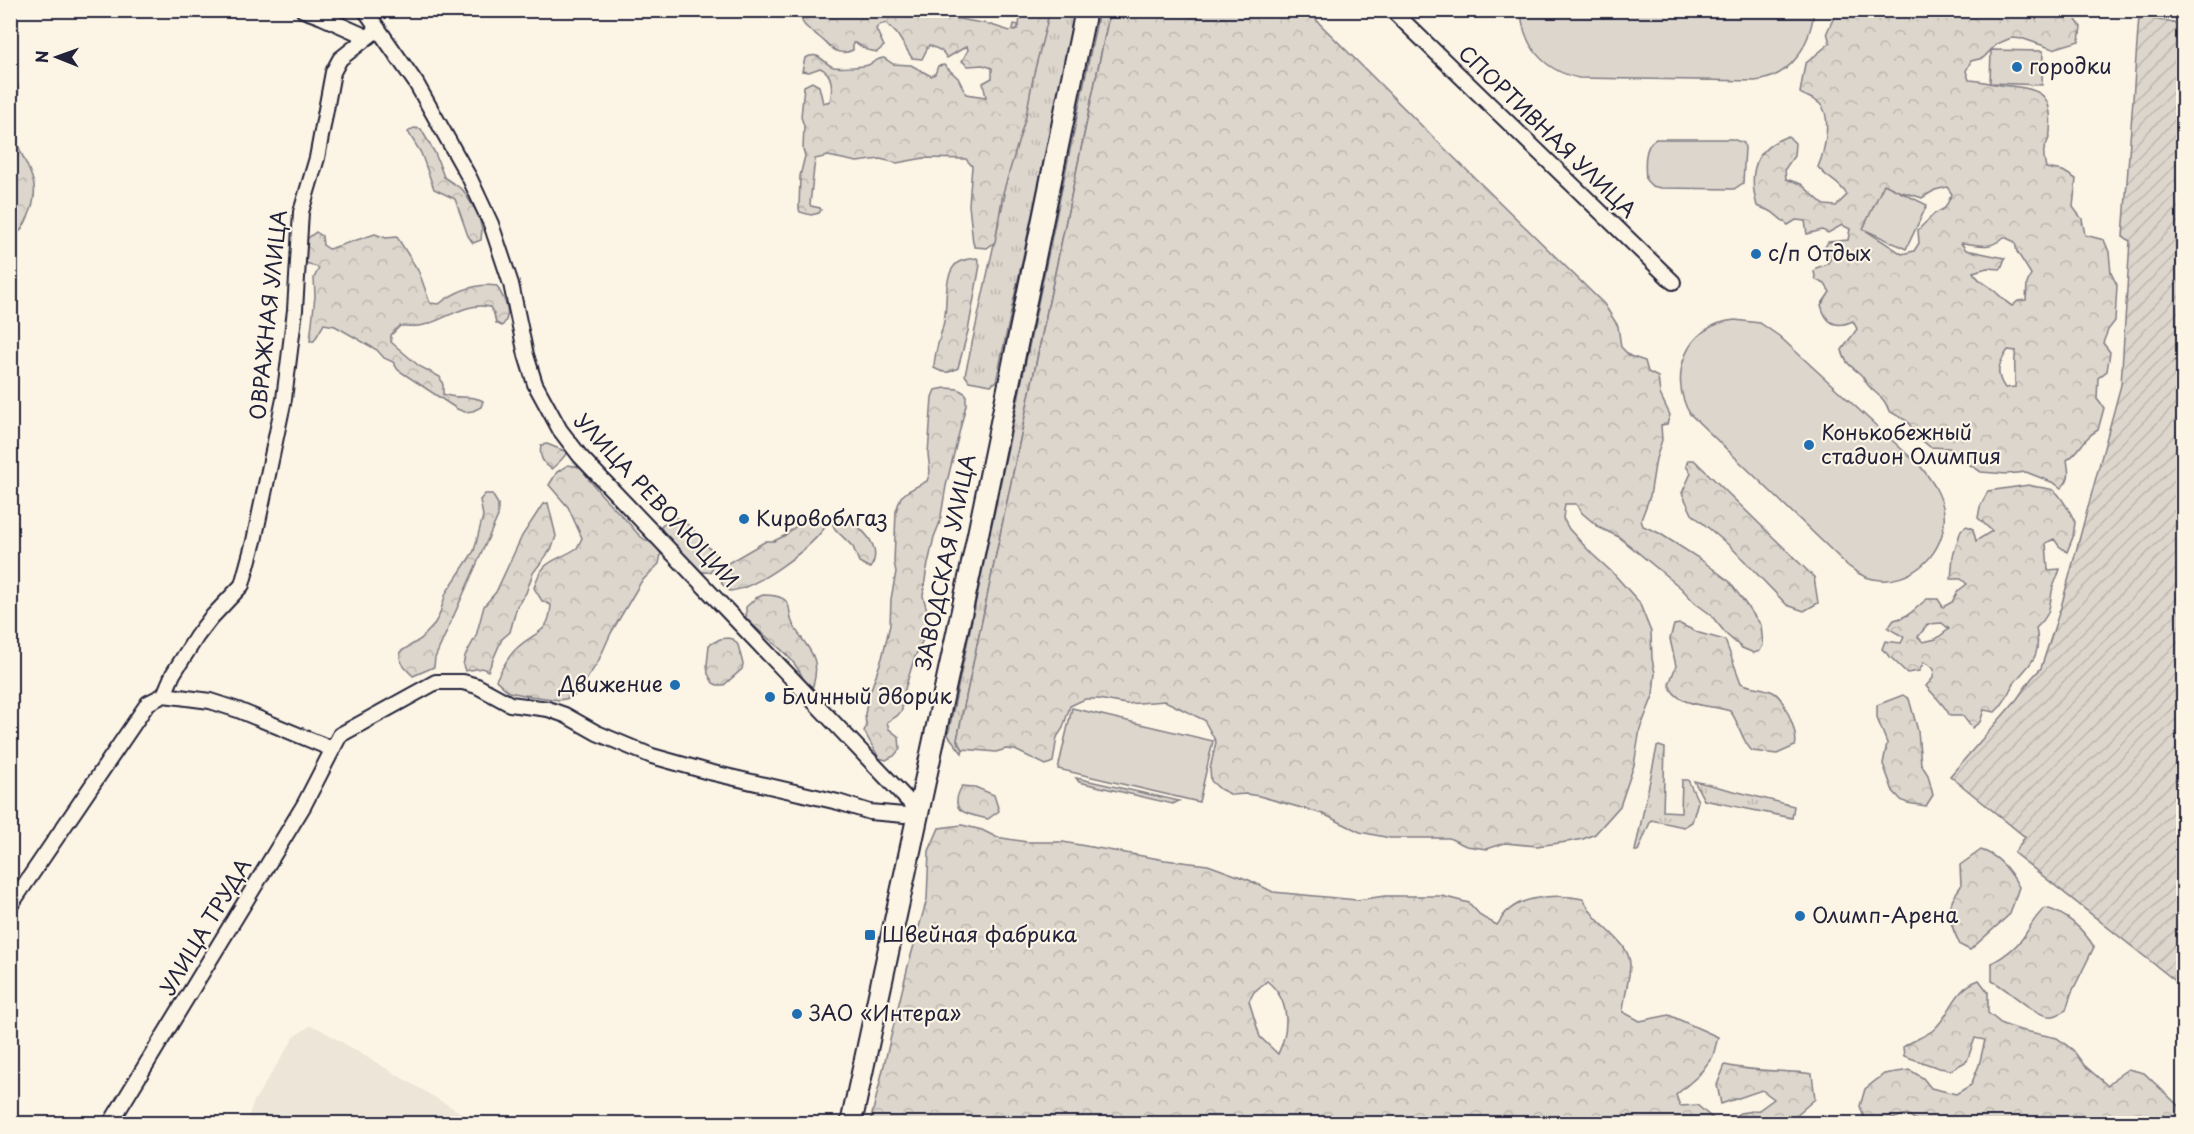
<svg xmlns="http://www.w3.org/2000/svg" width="2194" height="1134" viewBox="0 0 2194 1134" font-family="'Playpen Sans',sans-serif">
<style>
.built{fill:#ece5d8}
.grass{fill:url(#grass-tufts);stroke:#7f7c84;stroke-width:1.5}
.forest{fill:url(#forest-crowns);stroke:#7f7c84;stroke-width:1.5;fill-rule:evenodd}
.garden{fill:url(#garden-furrows);stroke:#7f7c84;stroke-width:1.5}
.pitch{fill:#dcd6cc;stroke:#7f7c84;stroke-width:1.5}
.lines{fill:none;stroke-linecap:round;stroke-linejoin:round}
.minor-casing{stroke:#22223b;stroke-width:18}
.secondary-casing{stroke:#22223b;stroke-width:24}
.minor{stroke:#fcf5e5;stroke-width:14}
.secondary{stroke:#fcf5e5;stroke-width:20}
.poi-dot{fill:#1f6fb2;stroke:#fcf5e5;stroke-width:2}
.labels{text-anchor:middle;stroke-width:4.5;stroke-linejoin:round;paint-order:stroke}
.poi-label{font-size:21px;fill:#22223b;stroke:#fcf5e5;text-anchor:start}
.street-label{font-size:21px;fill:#22223b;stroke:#fcf5e5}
</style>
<defs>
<pattern id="grass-tufts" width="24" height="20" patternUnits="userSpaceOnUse" patternTransform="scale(1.5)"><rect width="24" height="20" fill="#dcd6cc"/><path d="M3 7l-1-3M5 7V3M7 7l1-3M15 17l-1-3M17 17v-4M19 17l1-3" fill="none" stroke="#bcb7b0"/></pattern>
<pattern id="forest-crowns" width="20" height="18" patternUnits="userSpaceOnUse" patternTransform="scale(1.5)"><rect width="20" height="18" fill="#dcd6cc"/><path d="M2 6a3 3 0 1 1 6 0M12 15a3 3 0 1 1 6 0" fill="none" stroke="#bcb7b0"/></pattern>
<pattern id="garden-furrows" width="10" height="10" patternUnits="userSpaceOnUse" patternTransform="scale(1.5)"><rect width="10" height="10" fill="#dcd6cc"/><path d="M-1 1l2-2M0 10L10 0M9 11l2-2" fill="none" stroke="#bcb7b0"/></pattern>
</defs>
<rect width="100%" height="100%" fill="#fcf5e5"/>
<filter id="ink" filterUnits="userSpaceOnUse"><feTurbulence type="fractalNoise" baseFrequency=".0167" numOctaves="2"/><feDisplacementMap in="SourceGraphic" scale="12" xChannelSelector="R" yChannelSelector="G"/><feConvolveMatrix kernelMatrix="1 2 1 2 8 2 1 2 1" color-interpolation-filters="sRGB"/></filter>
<g filter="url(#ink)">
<path class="built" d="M 310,1026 L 318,1028 L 478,1123 L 246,1123 L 254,1101 L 295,1036 Z"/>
<path class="grass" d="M 1029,11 L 1076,11 L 996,382 L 991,385 L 969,381 L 965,375 L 1005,194 L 987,191 L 983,172 L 1014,24 L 1025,26 Z
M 1099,11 L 1110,11 L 957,740 L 963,749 L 962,753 L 948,735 Z
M 1659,746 L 1665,748 L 1663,811 L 1681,812 L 1682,780 L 1688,780 L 1698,801 L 1692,822 L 1684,827 L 1651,820 L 1638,851 L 1635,851 L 1657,747 Z
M 1076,778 L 1179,801 L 1173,804 L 1079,782 Z
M 1694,781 L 1794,806 L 1792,818 L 1704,800 Z"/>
<path class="forest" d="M 801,11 L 924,11 L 959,19 L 988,24 L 1010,31 L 1017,29 L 1019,25 L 1021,11 L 1050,11 L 1034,73 L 1026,116 L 1003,193 L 995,242 L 987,248 L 975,247 L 973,243 L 969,205 L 972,166 L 966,159 L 924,158 L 897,163 L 880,159 L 857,162 L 828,156 L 815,159 L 810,204 L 811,206 L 820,208 L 821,210 L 819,213 L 811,215 L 800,212 L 799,209 L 800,176 L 805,156 L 803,149 L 804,126 L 801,117 L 804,86 L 812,82 L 819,86 L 823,103 L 830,101 C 833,89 833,73 820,68 L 809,72 L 802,71 L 805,58 C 822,50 822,64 834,67 C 839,68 862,67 868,65 C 874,63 877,58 884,58 L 893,64 L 911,65 L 931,76 L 935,74 L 938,66 L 944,65 L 958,78 L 966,94 L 986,97 L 983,83 L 992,78 L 992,68 L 983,65 L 968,66 L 962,61 L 968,50 L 967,46 L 947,58 L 942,51 L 929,45 L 922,59 L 912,58 L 897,34 L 886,23 L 879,25 L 876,29 L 884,46 L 877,52 L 867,50 L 856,43 L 853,43 L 853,50 C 836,58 830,45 819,37 C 809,28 800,27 801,11 Z
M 1110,11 L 1310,11 L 1319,23 L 1436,140 L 1604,304 L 1618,326 L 1621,347 L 1630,356 L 1645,361 L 1648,372 L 1658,377 L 1660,394 L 1670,415 L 1667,424 L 1661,425 L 1662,440 L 1656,459 L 1650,496 L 1641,520 L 1643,526 L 1659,533 L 1700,559 L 1729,581 L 1761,625 L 1763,645 L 1760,651 L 1754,653 L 1742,648 L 1727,635 L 1710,614 L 1695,603 L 1681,588 L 1619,537 L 1600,528 L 1582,513 L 1576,504 L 1565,504 L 1563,518 L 1569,529 L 1592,554 L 1613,573 L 1639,602 L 1651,632 L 1652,659 L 1655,673 L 1653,696 L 1640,729 L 1634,765 L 1620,806 L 1595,834 L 1583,839 L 1567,842 L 1537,846 L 1505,843 L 1487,849 L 1466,846 L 1449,838 L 1390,838 L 1360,832 L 1323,814 L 1259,796 L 1246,794 L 1232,795 L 1220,789 L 1211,781 L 1210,769 L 1216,742 L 1204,720 L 1165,701 L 1126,704 L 1098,699 L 1085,699 L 1070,706 L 1063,728 L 1057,737 L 1053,762 L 1046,765 L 1015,750 L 1006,749 L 996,752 L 963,749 L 957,740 Z
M 1837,11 L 2073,11 L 2072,14 L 2081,27 L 2079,41 L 2053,49 L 2024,39 L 2011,38 L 1997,44 L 1983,58 L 1971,61 L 1966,71 L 1969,80 C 1980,80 1990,84 2001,85 C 2037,89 2054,89 2050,132 C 2050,139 2046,144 2044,150 C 2043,155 2045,162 2046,168 L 2063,171 L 2076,179 L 2073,207 L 2082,219 L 2085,235 L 2104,240 L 2109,252 L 2111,273 L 2117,285 L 2115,321 L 2108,330 L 2103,343 L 2110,352 L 2107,371 L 2098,378 L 2097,399 L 2104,408 L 2098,430 C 2081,439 2083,450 2067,460 C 2069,472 2071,479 2061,488 L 2054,483 L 2026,472 L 2007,474 L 1981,472 L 1964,461 L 1949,448 L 1930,447 L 1919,438 L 1907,421 L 1889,411 C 1884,396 1877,396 1868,385 C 1865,381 1863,376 1859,373 C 1850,365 1845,363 1842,350 L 1857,329 L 1853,321 C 1835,329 1826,323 1821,305 L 1830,292 L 1825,284 L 1816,280 L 1814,272 L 1816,268 L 1827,264 L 1832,257 L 1824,249 L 1828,242 L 1848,240 L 1850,229 L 1842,225 L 1828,233 L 1822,230 L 1807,234 L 1805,221 L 1796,220 L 1788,225 L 1772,212 L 1757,206 C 1748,173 1754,148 1788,136 L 1795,143 L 1794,156 L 1785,169 L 1786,179 L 1801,184 L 1824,205 L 1836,206 L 1847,195 C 1839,181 1828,180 1818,167 C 1824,153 1833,116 1820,104 C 1815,99 1806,97 1800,93 L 1805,64 L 1830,43 L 1827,32 ZM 1947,187 L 1952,194 L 1945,208 L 1934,214 L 1918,230 L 1919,243 L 1914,251 L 1902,254 L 1865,230 C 1880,192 1878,183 1922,198 L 1935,190 ZM 2004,237 L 2015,242 L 2017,252 L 2031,274 L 2027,284 L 2026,300 L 2018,301 L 2012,306 C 2004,301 2000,295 1992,289 C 1984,282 1980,283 1973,272 L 1987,268 L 2001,269 L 2005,258 L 1966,250 L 1961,243 C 1980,244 1988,251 2004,237 ZM 2008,350 L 2016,351 C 2013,363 2016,374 2015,387 L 2005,388 C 1995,374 1998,364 2008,350 Z
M 11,72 C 26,90 13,110 15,130 C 18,164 46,176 29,215 C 25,225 19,234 11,241 Z
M 414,128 L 421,129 L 435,153 L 444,177 L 463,190 L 478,214 L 482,229 L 481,240 L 473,243 L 468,236 L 455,199 L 434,189 L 421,153 L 408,132 Z
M 316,232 L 322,236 L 323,245 L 329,249 L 375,234 L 386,238 L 397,237 L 419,272 L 430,303 L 439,304 C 456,291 476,283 497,286 C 504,299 514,313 502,326 L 496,323 L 494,314 L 490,307 C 464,302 448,319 424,325 C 416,327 408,326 400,326 L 391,335 L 391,342 L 419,366 L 440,377 L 443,385 L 443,394 C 456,400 470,394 483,401 L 481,407 L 473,411 L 465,412 L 457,409 L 398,370 L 393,362 L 384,358 L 377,350 L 335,326 L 324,324 L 314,341 L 310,341 L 315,296 L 314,278 L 319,268 L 304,262 L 304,241 Z
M 977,258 L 980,265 L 968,331 L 958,368 C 948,374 943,373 934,368 C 934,351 941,337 944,321 C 948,304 943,279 955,265 C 960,259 970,259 977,258 Z
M 946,388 L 958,389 L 966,394 L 966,405 L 946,486 L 940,522 L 934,537 L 926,573 L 923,596 L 928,614 L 926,633 L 914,659 L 902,699 L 902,710 L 897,716 L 887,722 L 889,729 L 899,737 L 900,749 L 894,756 L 886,760 L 879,758 L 864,731 L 866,727 L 865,714 L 868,698 L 882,658 L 890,625 L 891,599 L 896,572 L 894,562 L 896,511 L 901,497 L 908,491 L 927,481 L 930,472 L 928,454 L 932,397 L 935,390 Z
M 547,444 L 567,452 C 564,459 558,462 552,469 C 542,463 539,456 541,445 Z
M 1688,460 L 1694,460 L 1814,577 L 1818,603 L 1804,611 L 1787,605 L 1731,547 L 1692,514 L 1682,493 L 1691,473 L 1686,466 Z
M 568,465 L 581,467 C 593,487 607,501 624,518 C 637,531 636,537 656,545 L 661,554 L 659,564 L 641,582 L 611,633 L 598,662 L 577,694 L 570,698 L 559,700 L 524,695 L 509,692 L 496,680 C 500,672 510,654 517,648 C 536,630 549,635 551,605 L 542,601 L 534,588 C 542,558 556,562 577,548 L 582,538 L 568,507 L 549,485 L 557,472 Z
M 2029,485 C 2037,488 2045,487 2053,490 C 2059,492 2072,515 2075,522 L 2073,537 L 2067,552 L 2059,546 L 2054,539 L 2046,543 L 2048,570 L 2060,569 C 2058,576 2053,585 2052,592 C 2049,610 2050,615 2036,628 C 2043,662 2026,664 2011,688 C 2006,698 2003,705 1995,712 L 1984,710 L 1980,722 L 1972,728 L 1963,716 L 1950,716 C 1944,704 1935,697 1926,686 L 1933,678 L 1934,669 L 1924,662 L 1919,671 L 1907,673 L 1882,649 L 1885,641 L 1901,643 L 1904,637 L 1888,628 L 1894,620 C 1910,617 1915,608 1927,599 L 1938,599 L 1943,607 L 1952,602 L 1958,591 L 1967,584 L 1961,579 L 1951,579 L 1953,556 L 1961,530 L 1967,526 L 1973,529 L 1976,541 L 1992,531 L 1978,518 L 1980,507 L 1988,491 ZM 1942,623 L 1949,629 L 1936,639 L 1923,642 L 1918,637 L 1928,624 Z
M 485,494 L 492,494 L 498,504 L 498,516 L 435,658 L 434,667 L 413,676 C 406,669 398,662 400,652 L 421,639 L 433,626 L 439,616 L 446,593 L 474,551 L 483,516 L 480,500 Z
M 548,503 L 556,536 L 552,548 L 533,573 L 526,593 L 517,606 L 510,632 L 502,639 L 488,671 L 482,668 L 465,671 L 463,665 L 465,656 L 476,636 L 484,606 L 496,592 L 522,536 L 543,504 Z
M 828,514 C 850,515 888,544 870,568 L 859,562 L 853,547 L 835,529 Z
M 671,517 C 688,517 703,544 716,555 L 714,565 L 710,572 C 691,575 683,556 673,543 C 668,537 663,534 661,527 Z
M 807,517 C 816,517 822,517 827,524 C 813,547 756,589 730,591 L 722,584 L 720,575 L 728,563 L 766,541 L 774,541 L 784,536 Z
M 763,595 C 770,595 779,595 785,600 C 791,605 789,615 792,622 C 803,647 823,652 813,686 L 806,686 C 796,654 767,641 746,618 L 746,607 L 756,598 Z
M 1680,624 L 1699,633 L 1725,640 L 1741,683 C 1751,688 1762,687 1773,692 C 1784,697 1799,735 1795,746 L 1777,754 L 1752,751 C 1740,739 1740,723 1730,711 C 1710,704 1676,708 1669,684 L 1676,666 L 1670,639 L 1674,625 Z
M 728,638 L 733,639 L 738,645 L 743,664 L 742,669 L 724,685 L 717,685 L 713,683 L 708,674 L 707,665 L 709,645 L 720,639 Z
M 1903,695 L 1909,699 L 1918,731 L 1921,764 L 1928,775 L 1933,795 L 1926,806 L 1907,803 L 1901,800 L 1893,791 L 1883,764 L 1887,743 L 1877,718 L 1877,705 Z
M 962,786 L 975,787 L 994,795 L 999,811 L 988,819 C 967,814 947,813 962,786 Z
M 962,825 L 982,830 L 996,837 L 1027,842 L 1063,842 L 1165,860 L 1208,865 L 1249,880 L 1273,892 L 1357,900 L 1385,896 L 1442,896 L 1469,903 L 1482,917 L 1497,925 C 1501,920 1504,913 1509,910 C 1526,895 1562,894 1583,899 C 1587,905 1591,913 1596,918 C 1607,931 1631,946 1630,966 C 1629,982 1624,997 1623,1012 L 1640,1021 L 1669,1015 L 1718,1037 L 1713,1056 L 1699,1075 L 1676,1095 L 1680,1106 L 1697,1105 L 1718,1123 L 870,1123 L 908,966 L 927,899 L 929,851 L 939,828 ZM 1267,981 C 1290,1000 1290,1028 1278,1054 L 1260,1037 L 1249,1001 L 1254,992 Z
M 1981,850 C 1998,855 2011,872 2019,887 L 2010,914 L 1970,950 L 1960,945 C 1949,920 1943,910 1961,886 L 1960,865 Z
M 2045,908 C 2065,912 2084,930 2094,947 L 2071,994 L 2066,1010 C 2062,1012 2057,1016 2053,1016 C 2037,1019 2009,989 1992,981 L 1992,963 C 2003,957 2014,949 2022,939 C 2030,928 2034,917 2045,908 Z
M 1979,980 L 1988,992 L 1988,1013 L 2002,1024 L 2020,1030 L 2057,1038 L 2073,1050 L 2084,1065 L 2108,1086 L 2115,1078 L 2128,1069 L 2144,1073 L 2183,1110 L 2183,1123 L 1917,1124 L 1917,1121 L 1907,1114 L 1880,1123 L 1865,1121 L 1860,1106 L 1865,1089 L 1884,1074 L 1910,1070 L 1923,1078 L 1931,1088 L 1956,1094 L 1971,1085 L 1979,1065 L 1985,1040 L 1975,1038 L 1967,1061 L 1951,1070 L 1939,1068 L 1904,1056 L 1903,1047 C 1912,1041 1923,1037 1932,1031 C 1952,1015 1952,990 1979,980 Z
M 1725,1065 C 1753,1072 1783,1070 1812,1074 L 1815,1099 L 1787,1123 L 1723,1123 L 1740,1113 L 1759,1110 L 1774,1099 L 1762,1090 L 1721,1104 L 1717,1085 Z"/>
<path class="garden" d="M 2139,16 L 2184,25 L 2183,987 L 2014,853 L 2025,837 L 1950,776 L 2017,699 L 2031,679 L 2041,668 L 2061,607 L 2121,385 L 2130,241 L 2123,237 Z"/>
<path class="pitch" d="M 1521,11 L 1521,10 L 1814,11 C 1810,45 1792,77 1755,81 L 1579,78 C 1545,71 1523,47 1521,11 Z
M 1991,50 L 2043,51 L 2042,85 L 1990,83 Z
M 1656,139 L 1732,139 L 1744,143 L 1745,148 L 1743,183 L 1734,189 L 1661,188 L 1652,186 L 1646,180 C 1645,167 1643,145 1656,139 Z
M 1884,184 L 1927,205 L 1906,249 L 1863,229 Z
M 1735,320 L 1760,323 L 1779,336 L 1921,467 C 1932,481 1942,495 1944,513 C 1948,551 1911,587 1873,579 C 1863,577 1856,572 1848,566 L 1690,414 C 1667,375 1687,324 1735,320 Z
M 1072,708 L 1213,741 L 1199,802 L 1058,769 Z"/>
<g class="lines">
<g class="minor-casing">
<path id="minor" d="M 303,10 L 322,17 L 367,37
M 1392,10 L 1673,282
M 164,695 L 173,674 L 197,636 L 210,619 L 242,585 L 254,541 L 284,399 L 295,310 L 301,212 L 317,158 L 333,72 L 340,59 L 378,29
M 10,906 L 148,703 L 164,695 L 210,701 L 238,710 L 332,749
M 110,1124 L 304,805 L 340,735 L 436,682 L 463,682 L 477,686 L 510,704 L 548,709 L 565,715 L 597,733 L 652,756 L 709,772 L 838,802 L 870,812 L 904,815 L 918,811 L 580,456 L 560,430 L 535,384 L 526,355 L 511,284 L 491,224 L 470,179 L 416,83 L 365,10"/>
</g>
<g class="secondary-casing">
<path id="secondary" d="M 851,1124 L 970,573 L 1086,10"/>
</g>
<use href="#minor" class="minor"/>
<use href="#secondary" class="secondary"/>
</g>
</g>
<g class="poi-dot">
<circle cx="2017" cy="67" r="6"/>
<circle cx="1756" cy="254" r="6"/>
<circle cx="1809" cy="445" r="6"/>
<circle cx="744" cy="519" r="6"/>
<circle cx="675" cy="685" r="6"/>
<circle cx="770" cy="697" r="6"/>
<circle cx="1800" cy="916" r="6"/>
<rect x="864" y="929" width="12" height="12" rx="3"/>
<circle cx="797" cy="1014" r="6"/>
</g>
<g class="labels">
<g class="poi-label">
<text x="2029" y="74">городки</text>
<text x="1768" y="261">с/п Отдых</text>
<text x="1821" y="440">Конькобежный<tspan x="1821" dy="24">стадион Олимпия</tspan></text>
<text x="756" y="526">Кировоблгаз</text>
<text x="663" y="692" text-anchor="end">Движение</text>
<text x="782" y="704">Блинный дворик</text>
<text x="1812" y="923">Олимп-Арена</text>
<text x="882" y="942">Швейная фабрика</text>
<text x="809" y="1021">ЗАО «Интера»</text>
</g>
<g class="street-label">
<text transform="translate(1547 132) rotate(44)" y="7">СПОРТИВНАЯ УЛИЦА</text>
<text transform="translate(269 315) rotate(-84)" y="7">ОВРАЖНАЯ УЛИЦА</text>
<text transform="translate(656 501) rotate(47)" y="7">УЛИЦА РЕВОЛЮЦИИ</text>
<text transform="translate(946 562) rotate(-78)" y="7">ЗАВОДСКАЯ УЛИЦА</text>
<text transform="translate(206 927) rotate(-59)" y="7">УЛИЦА ТРУДА</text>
</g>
</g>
<rect width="2194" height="1134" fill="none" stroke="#fcf5e5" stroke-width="36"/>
<rect x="18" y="18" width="2158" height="1098" fill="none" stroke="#22223b" stroke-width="2" filter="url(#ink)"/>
<g transform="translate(57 57) rotate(271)" stroke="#fcf5e5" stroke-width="4.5" paint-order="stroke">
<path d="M0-4.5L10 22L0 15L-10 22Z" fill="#22223b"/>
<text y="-9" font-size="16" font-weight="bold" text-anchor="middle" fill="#22223b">N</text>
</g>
</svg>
